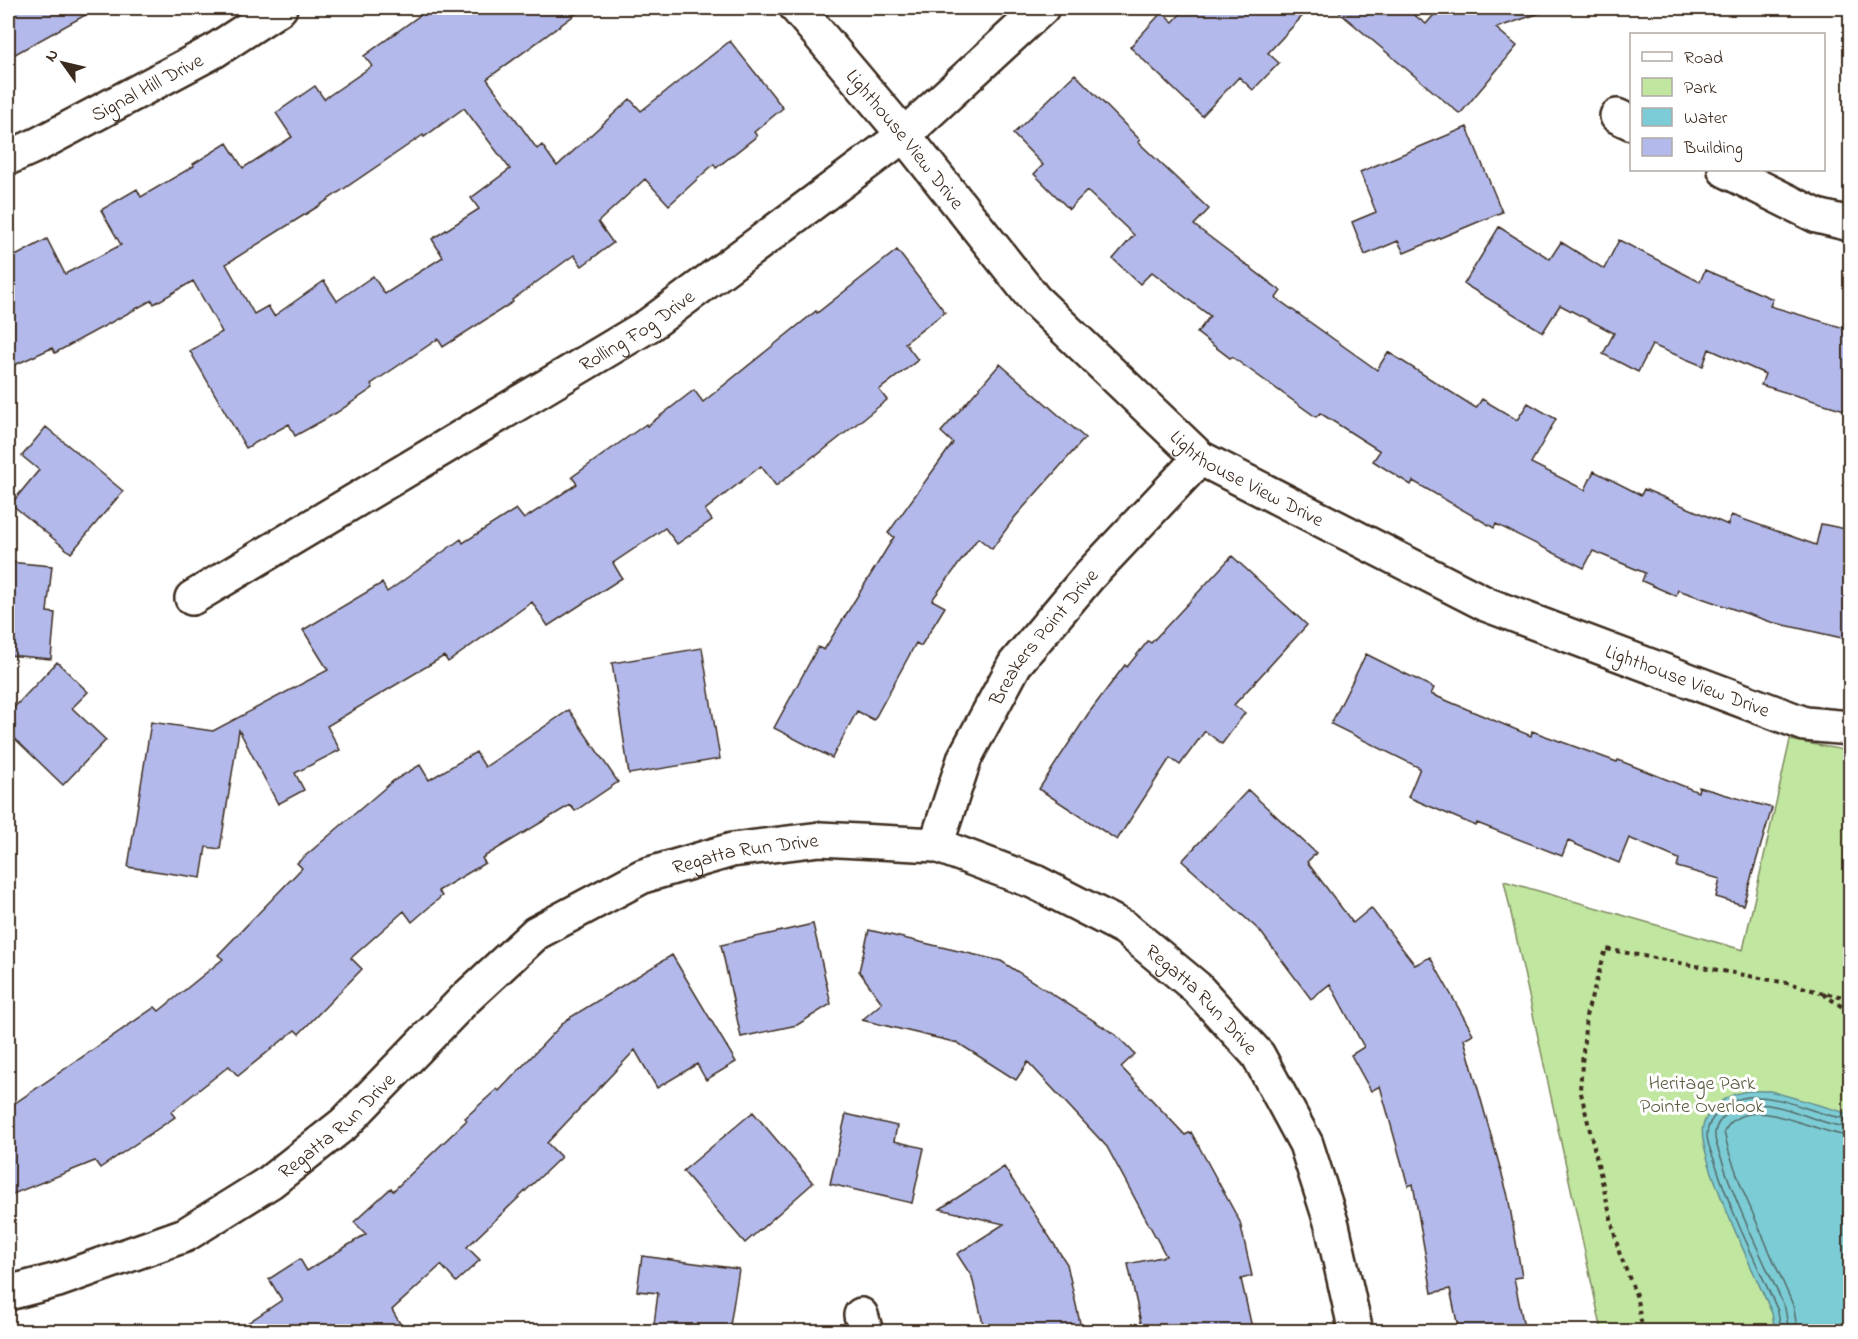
<svg xmlns="http://www.w3.org/2000/svg" width="1858" height="1339" viewBox="0 0 1858 1339" font-family="'Indie Flower',sans-serif">
<style>
.green{fill:#c1e6a0;stroke:#7e885f;stroke-width:1.5}
.water{fill:#7bccd6;stroke:#618b8c;stroke-width:1.5}
.lines{fill:none;stroke-linecap:round;stroke-linejoin:round}
.shore{stroke:#556b68;stroke-width:1.5}
.building{fill:#b3baeb;stroke:#3b2a1e;stroke-width:1.5;fill-rule:evenodd}
.street-casing{stroke:#3b2a1e;stroke-width:38}
.path{stroke:#3b2a1e;stroke-width:4;stroke-dasharray:4.5 4.5;stroke-linecap:butt}
.street{stroke:#fff;stroke-width:33}
.labels{text-anchor:middle;stroke-width:6;stroke-linejoin:round;paint-order:stroke}
.street-label{font-size:20px;fill:#3b2a1e;stroke:#fff}
.park-label{font-size:20px;fill:#5c593e;stroke:#fff}
</style>
<rect width="100%" height="100%" fill="#fff"/>
<filter id="ink" filterUnits="userSpaceOnUse"><feTurbulence type="fractalNoise" baseFrequency=".0167" numOctaves="2"/><feDisplacementMap in="SourceGraphic" scale="12" xChannelSelector="R" yChannelSelector="G"/><feConvolveMatrix kernelMatrix="1 2 1 2 8 2 1 2 1" color-interpolation-filters="sRGB"/></filter>
<g filter="url(#ink)">
<path class="green" d="M 1790,740 L 1850,751 L 1850,943 L 1845,969 L 1850,970 L 1850,1331 L 1602,1331 L 1504,881 L 1743,950 Z"/>
<path class="water" d="M 1770,1091 L 1850,1114 L 1850,1331 L 1775,1331 L 1772,1313 C 1758,1281 1695,1152 1703,1126 C 1707,1109 1726,1095 1743,1092 C 1751,1090 1761,1091 1770,1091 Z"/>
<g class="lines">
<path class="shore" d="M 1781,1332 L 1778,1311 C 1756,1262 1731,1213 1715,1162 C 1712,1154 1707,1144 1707,1135 C 1707,1116 1730,1099 1748,1097 C 1788,1095 1814,1116 1850,1119
M 1789,1332 L 1785,1308 C 1763,1259 1738,1211 1722,1160 C 1719,1152 1714,1141 1715,1133 C 1716,1118 1735,1107 1748,1105 C 1784,1100 1815,1125 1850,1127
M 1798,1332 L 1793,1305 L 1743,1191 L 1729,1152 L 1724,1132 C 1746,1088 1817,1135 1850,1136"/>
</g>
<path class="building" d="M 8,8 L 98,8 L 8,58 Z
M 430,8 L 584,8 L 487,79 L 537,149 L 542,145 L 557,166 L 630,99 L 641,111 L 730,41 L 783,108 L 754,132 L 757,136 L 716,168 L 714,164 L 669,205 L 645,179 L 598,222 L 613,243 L 582,266 L 574,255 L 512,300 L 513,302 L 443,347 L 438,339 L 371,384 L 373,388 L 336,413 L 295,436 L 289,424 L 246,448 L 190,351 L 222,332 L 193,281 L 154,304 L 152,300 L 55,353 L 52,348 L 8,368 L 8,260 L 47,239 L 65,274 L 121,245 L 101,210 L 137,189 L 141,197 L 194,166 L 193,164 L 227,143 L 243,168 L 292,137 L 276,113 L 315,86 L 324,99 L 372,66 L 364,56 ZM 464,108 L 510,169 L 471,198 L 479,209 L 432,239 L 443,257 L 385,294 L 373,276 L 337,301 L 324,281 L 274,316 L 268,306 L 254,314 L 226,264 L 317,207 L 423,135 L 424,137 Z
M 1186,8 L 1310,8 L 1268,53 L 1279,63 L 1253,90 L 1239,77 L 1202,116 L 1130,47 L 1162,12 L 1173,22 Z
M 1334,8 L 1405,8 L 1426,24 L 1440,8 L 1542,8 L 1543,12 L 1496,28 L 1517,46 L 1460,114 Z
M 1075,74 L 1140,140 L 1138,142 L 1209,209 L 1194,225 L 1281,291 L 1276,298 L 1377,370 L 1388,352 L 1476,408 L 1482,399 L 1517,420 L 1528,403 L 1556,419 L 1531,463 L 1585,490 L 1594,471 L 1641,495 L 1644,489 L 1728,525 L 1731,515 L 1816,545 L 1821,524 L 1851,530 L 1851,640 L 1771,622 L 1678,590 L 1676,596 L 1642,581 L 1645,573 L 1593,551 L 1584,568 L 1496,524 L 1494,528 L 1413,481 L 1411,485 L 1373,461 L 1380,451 L 1320,413 L 1316,417 L 1232,357 L 1230,358 L 1197,333 L 1210,316 L 1152,272 L 1140,284 L 1113,259 L 1134,235 L 1087,191 L 1069,209 L 1034,174 L 1043,165 L 1013,134 Z
M 1467,127 L 1502,212 L 1404,253 L 1398,241 L 1365,255 L 1352,222 L 1376,212 L 1360,172 Z
M 1499,227 L 1550,259 L 1561,242 L 1604,269 L 1619,240 L 1700,282 L 1705,270 L 1773,299 L 1770,306 L 1851,330 L 1851,412 L 1761,385 L 1765,374 L 1709,349 L 1703,366 L 1652,345 L 1638,372 L 1603,354 L 1614,333 L 1560,305 L 1543,332 L 1464,284 Z
M 897,250 L 945,312 L 905,343 L 918,360 L 879,390 L 887,400 L 816,456 L 815,455 L 776,486 L 761,466 L 705,510 L 712,520 L 677,544 L 665,528 L 613,563 L 622,578 L 548,626 L 532,602 L 448,662 L 444,656 L 327,726 L 340,750 L 295,773 L 304,790 L 278,804 L 239,730 L 220,849 L 206,847 L 201,878 L 128,867 L 151,722 L 213,731 L 328,670 L 303,630 L 382,583 L 387,592 L 461,539 L 463,543 L 516,509 L 524,519 L 577,484 L 572,477 L 646,424 L 647,426 L 694,390 L 703,402 L 816,311 L 817,313 Z
M 1000,364 L 1085,438 L 1015,517 L 992,549 L 978,538 L 932,600 L 945,607 L 921,646 L 916,643 L 874,720 L 857,711 L 832,758 L 774,728 L 818,647 L 824,650 L 894,537 L 888,533 L 953,443 L 941,432 Z
M 46,427 L 123,491 L 71,553 L 11,504 L 39,470 L 22,456 Z
M 1232,556 L 1307,625 L 1234,705 L 1245,713 L 1222,744 L 1205,731 L 1180,765 L 1170,758 L 1117,840 L 1039,789 L 1088,714 L 1125,665 L 1127,667 L 1148,641 L 1151,643 Z
M 8,562 L 52,566 L 47,612 L 55,613 L 51,659 L 8,655 Z
M 702,648 L 720,759 L 629,774 L 612,663 Z
M 1366,654 L 1434,688 L 1431,694 L 1531,736 L 1532,731 L 1617,762 L 1618,760 L 1698,792 L 1699,787 L 1772,808 L 1743,905 L 1716,897 L 1720,879 L 1677,867 L 1679,859 L 1629,838 L 1619,863 L 1568,841 L 1562,856 L 1477,823 L 1476,826 L 1408,797 L 1420,768 L 1331,724 Z
M 57,662 L 88,692 L 72,708 L 106,740 L 63,785 L 8,732 L 8,714 Z
M 569,710 L 618,782 L 575,811 L 570,805 L 482,858 L 485,863 L 438,891 L 442,896 L 412,922 L 404,911 L 351,958 L 362,969 L 299,1034 L 295,1030 L 238,1076 L 229,1066 L 171,1112 L 175,1117 L 100,1168 L 95,1161 L 8,1196 L 8,1108 L 155,1007 L 159,1011 L 223,959 L 218,955 L 302,868 L 297,863 L 393,781 L 420,765 L 429,780 L 476,752 L 485,767 Z
M 1248,790 L 1316,853 L 1307,862 L 1353,923 L 1371,908 L 1415,965 L 1430,957 L 1473,1034 L 1464,1039 L 1508,1196 L 1522,1277 L 1514,1278 L 1525,1332 L 1459,1332 L 1450,1289 L 1432,1293 L 1413,1184 L 1408,1186 L 1380,1086 L 1371,1091 L 1351,1055 L 1364,1047 L 1330,984 L 1311,999 L 1260,931 L 1182,861 Z
M 813,924 L 831,1004 L 797,1025 L 741,1037 L 721,945 Z
M 869,930 L 1001,961 L 1116,1035 L 1135,1054 L 1121,1067 L 1185,1135 L 1191,1132 L 1240,1222 L 1252,1276 L 1241,1279 L 1253,1332 L 1143,1332 L 1128,1264 L 1166,1256 L 1107,1147 L 1028,1062 L 1016,1080 L 958,1043 L 862,1020 L 882,1003 L 859,971 Z
M 672,955 L 736,1062 L 706,1080 L 697,1064 L 657,1088 L 635,1050 L 547,1143 L 561,1157 L 467,1247 L 480,1260 L 456,1282 L 441,1265 L 392,1310 L 405,1332 L 234,1332 L 282,1300 L 269,1279 L 300,1259 L 307,1271 L 366,1234 L 354,1222 L 391,1188 L 393,1191 L 467,1120 L 465,1118 L 497,1089 L 499,1091 L 566,1020 Z
M 753,1112 L 813,1183 L 745,1243 L 683,1171 Z
M 846,1114 L 897,1126 L 894,1141 L 924,1148 L 912,1203 L 830,1184 Z
M 1004,1167 L 1067,1264 L 1082,1332 L 985,1332 L 972,1277 L 957,1254 L 1004,1224 L 940,1209 Z
M 642,1256 L 739,1269 L 729,1332 L 653,1332 L 658,1293 L 637,1291 Z"/>
<g class="lines">
<g class="street-casing">
<g id="street">
<path id="s1" d="M 797,8 L 904,135 L 1035,300 L 1200,458 L 1488,605 L 1805,724 L 1850,728"/>
<path d="M 1617,116 L 1632,123"/>
<path id="s2" d="M 8,158 L 39,144 L 214,51 L 280,8"/>
<path d="M 1725,170 L 1817,216 L 1850,224"/>
<path id="s3" d="M 192,598 L 649,325 L 904,135 L 1042,8"/>
<path id="s4" d="M 936,845 L 965,757 L 1015,664 L 1089,576 L 1200,458"/>
<path id="s5" d="M 8,1293 L 58,1280 L 185,1235 L 270,1182 L 345,1123 L 466,998 L 536,933 L 643,876 L 732,850 L 820,839 L 936,845 L 1035,882 L 1125,928 L 1196,987 L 1258,1055 L 1306,1144 L 1332,1225 L 1356,1332"/>
<path d="M 861,1315 L 866,1332"/>
</g>
</g>
<path class="path" d="M 1823,994 L 1850,1012
M 1643,1332 L 1636,1295 L 1619,1252 L 1580,1089 L 1586,1016 L 1606,949 L 1792,984 L 1822,993 L 1850,998"/>
<use href="#street" class="street"/>
</g>
</g>
<g class="labels">
<g class="street-label">
<text dy="7" stroke="none"><textPath href="#s2" startOffset="156">Signal Hill Drive</textPath></text>
<text dy="7" stroke="none"><textPath href="#s1" startOffset="170">Lighthouse View Drive</textPath></text>
<text dy="7" stroke="none"><textPath href="#s3" startOffset="519">Rolling Fog Drive</textPath></text>
<text dy="7" stroke="none"><textPath href="#s1" startOffset="656">Lighthouse View Drive</textPath></text>
<text dy="7" stroke="none"><textPath href="#s4" startOffset="237">Breakers Point Drive</textPath></text>
<text dy="7" stroke="none"><textPath href="#s1" startOffset="1142">Lighthouse View Drive</textPath></text>
<text dy="7" stroke="none"><textPath href="#s5" startOffset="878">Regatta Run Drive</textPath></text>
<text dy="7" stroke="none"><textPath href="#s5" startOffset="1382">Regatta Run Drive</textPath></text>
<text dy="7" stroke="none"><textPath href="#s5" startOffset="374">Regatta Run Drive</textPath></text>
</g>
<g class="park-label">
<text x="1702" y="1089">Heritage Park<tspan x="1702" dy="23">Pointe Overlook</tspan></text>
</g>
</g>
<rect width="1858" height="1339" fill="none" stroke="#fff" stroke-width="30"/>
<rect x="15" y="15" width="1828" height="1309" fill="none" stroke="#3b2a1e" stroke-width="2" filter="url(#ink)"/>
<rect x="1630" y="33" width="195" height="138" fill="#ffffff" stroke="#b1aaa5" stroke-width="1.5"/>
<rect x="1642" y="52" width="30" height="9" fill="#ffffff" stroke="#b1aaa5" stroke-width="1.5"/>
<text x="1684" y="63" font-size="18" fill="#3b2a1e">Road</text>
<rect x="1642" y="78" width="30" height="18" fill="#c1e6a0" stroke="#b1aaa5" stroke-width="1.5"/>
<text x="1684" y="93" font-size="18" fill="#3b2a1e">Park</text>
<rect x="1642" y="108" width="30" height="18" fill="#7bccd6" stroke="#b1aaa5" stroke-width="1.5"/>
<text x="1684" y="123" font-size="18" fill="#3b2a1e">Water</text>
<rect x="1642" y="138" width="30" height="18" fill="#b3baeb" stroke="#b1aaa5" stroke-width="1.5"/>
<text x="1684" y="153" font-size="18" fill="#3b2a1e">Building</text>
<g transform="translate(63 63) rotate(304)" stroke="#ffffff" stroke-width="4.5" paint-order="stroke">
<path d="M0-4.5L10 22L0 15L-10 22Z" fill="#3b2a1e"/>
<text y="-9" font-size="16" font-weight="bold" text-anchor="middle" fill="#3b2a1e">N</text>
</g>
</svg>
